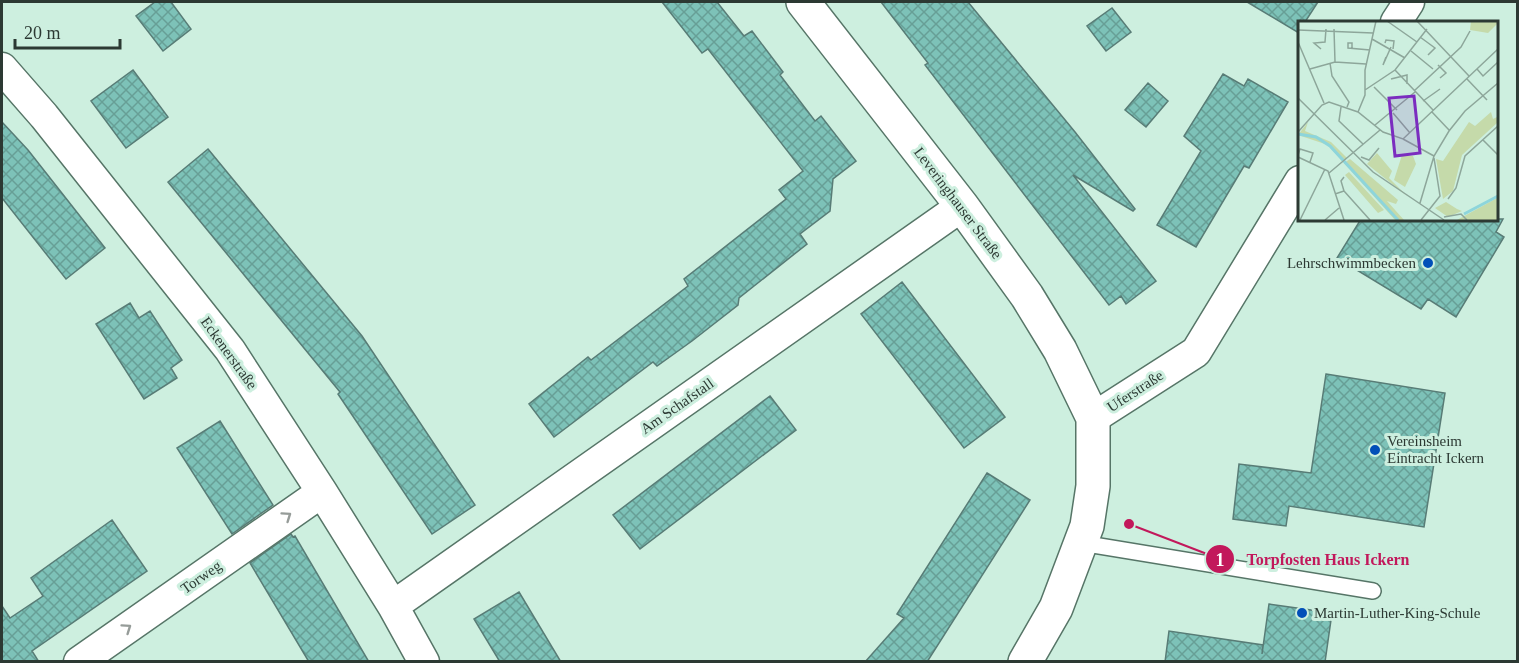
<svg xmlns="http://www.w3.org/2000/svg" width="1519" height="663" viewBox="0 0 1519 663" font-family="'Times New Roman',serif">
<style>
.building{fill:url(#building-cross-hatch);stroke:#587c76;stroke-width:1.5}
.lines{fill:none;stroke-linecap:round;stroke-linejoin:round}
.lane-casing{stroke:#567567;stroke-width:18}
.street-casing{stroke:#567567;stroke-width:33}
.secondary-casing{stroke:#567567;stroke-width:36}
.lane{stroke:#fff;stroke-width:15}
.street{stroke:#fff;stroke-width:30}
.secondary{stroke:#fff;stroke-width:33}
.oneway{stroke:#969c99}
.poi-dot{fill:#014fb8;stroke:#cdefdf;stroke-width:2}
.labels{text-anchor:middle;stroke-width:6;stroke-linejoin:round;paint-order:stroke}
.street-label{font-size:15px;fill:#2c3933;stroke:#cdefdf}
.poi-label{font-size:15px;fill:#2c3933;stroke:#cdefdf;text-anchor:start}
.inset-river{fill:none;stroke:#8dd5db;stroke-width:3}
.inset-road{fill:none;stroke:#8da69a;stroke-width:1.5}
.view{fill:#7b2cbf;fill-opacity:0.15;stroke:#7b2cbf;stroke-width:3}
.inset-edge{fill:none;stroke:#2c3933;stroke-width:3}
.leader{fill:none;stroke:#c2185b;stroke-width:2}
.callout-dot{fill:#c2185b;stroke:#cdefdf;stroke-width:2}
.mark-label{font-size:18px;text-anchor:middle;font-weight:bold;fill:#fff}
.callout-label{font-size:16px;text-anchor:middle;font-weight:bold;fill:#c2185b;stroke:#cdefdf;stroke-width:6;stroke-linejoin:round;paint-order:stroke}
</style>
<defs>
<pattern id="building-cross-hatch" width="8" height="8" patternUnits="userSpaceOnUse" patternTransform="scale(1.5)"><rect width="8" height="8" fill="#7dc2b8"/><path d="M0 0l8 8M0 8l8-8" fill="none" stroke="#679f96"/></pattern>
</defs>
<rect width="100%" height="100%" fill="#cdefdf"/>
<path class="building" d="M 155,2 L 171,2 L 191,29 L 163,51 L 136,16 Z
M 662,2 L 717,2 L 744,36 L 752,31 L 783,72 L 780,75 L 815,121 L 821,116 L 856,161 L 833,179 L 830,211 L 800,234 L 807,244 L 739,298 L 738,305 L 692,341 L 657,366 L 653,362 L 554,437 L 529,404 L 588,357 L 591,360 L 688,286 L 684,279 L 786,199 L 779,190 L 803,171 L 708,49 L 702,53 Z
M 881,2 L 968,2 L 1075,132 L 1135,209 L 1133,211 L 1073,175 L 1156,281 L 1126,304 L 1121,296 L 1109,305 L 925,65 L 928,63 Z
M 1247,2 L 1318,2 L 1305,22 L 1300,22 L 1299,33 Z
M 1112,8 L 1131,32 L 1106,51 L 1087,26 Z
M 133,70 L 168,117 L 126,148 L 91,101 Z
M 1223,74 L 1244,86 L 1248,79 L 1288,102 L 1249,168 L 1244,166 L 1196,247 L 1157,225 L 1201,151 L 1184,136 Z
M 1148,83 L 1168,101 L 1146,127 L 1125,110 Z
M 2,122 L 28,150 L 105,248 L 66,279 L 2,198 Z
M 208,149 L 362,336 L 475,505 L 432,534 L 338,394 L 340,392 L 168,182 Z
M 1361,219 L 1503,219 L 1496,232 L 1504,237 L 1456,317 L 1428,299 L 1421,309 L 1337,258 Z
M 902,282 L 1005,417 L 964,448 L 861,314 Z
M 130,303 L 139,318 L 150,311 L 182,360 L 171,368 L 177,378 L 144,399 L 96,324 Z
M 1326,374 L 1445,393 L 1424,527 L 1289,506 L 1286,526 L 1233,519 L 1239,464 L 1311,473 Z
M 770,396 L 796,430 L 640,549 L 613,515 Z
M 220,421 L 273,505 L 232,534 L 177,448 Z
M 987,473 L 1030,500 L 927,662 L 865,662 L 904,618 L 897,614 Z
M 112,520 L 147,571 L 32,651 L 39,662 L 2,662 L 2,606 L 10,618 L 43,596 L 31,578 Z
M 291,534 L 293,537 L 295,536 L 369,662 L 309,662 L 250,563 Z
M 519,592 L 561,662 L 500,662 L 474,619 Z
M 1269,604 L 1332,613 L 1325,662 L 1165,662 L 1169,631 L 1263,645 L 1262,654 Z"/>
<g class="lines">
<g class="lane-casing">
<path id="lane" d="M 1081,543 L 1373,591"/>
</g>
<g class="street-casing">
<path id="street" d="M 1396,22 L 1409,2
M 2,68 L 44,116 L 230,350 L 322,492 L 393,606 L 424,662
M 1093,418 L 1196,352 L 1300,181
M 393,606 L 962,206
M 79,662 L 322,492"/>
</g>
<g class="secondary-casing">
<path id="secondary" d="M 803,2 L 962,206 L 1027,296 L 1060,350 L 1093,418 L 1093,486 L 1087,526 L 1056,608 L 1025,662"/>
</g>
<use href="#lane" class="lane"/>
<use href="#street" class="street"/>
<use href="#secondary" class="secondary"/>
</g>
<defs><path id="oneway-chevron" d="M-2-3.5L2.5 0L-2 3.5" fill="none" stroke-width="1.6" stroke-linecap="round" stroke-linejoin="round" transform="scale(1.5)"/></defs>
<g class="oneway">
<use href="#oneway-chevron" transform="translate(287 516) rotate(-35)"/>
<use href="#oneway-chevron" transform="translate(127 628) rotate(-35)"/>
</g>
<g class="poi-dot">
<circle cx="1428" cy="263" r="6"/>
<circle cx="1375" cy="450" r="6"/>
<circle cx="1302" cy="613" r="6"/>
</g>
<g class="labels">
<g class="street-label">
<text transform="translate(958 203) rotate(53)" y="5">Leveringhauser Straße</text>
<text transform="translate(229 353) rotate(54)" y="5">Eckenerstraße</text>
<text transform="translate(1135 391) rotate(-33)" y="5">Uferstraße</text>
<text transform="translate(677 406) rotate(-35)" y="5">Am Schafstall</text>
<text transform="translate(201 577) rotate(-35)" y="5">Torweg</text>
</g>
<g class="poi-label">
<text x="1416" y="268" text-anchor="end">Lehrschwimmbecken</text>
<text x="1387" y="446">Vereinsheim<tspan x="1387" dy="17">Eintracht Ickern</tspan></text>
<text x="1314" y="618">Martin-Luther-King-Schule</text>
</g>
</g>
<g transform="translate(1298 21)">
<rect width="200" height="200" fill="#cdefdf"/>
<path d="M 173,0 L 199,0 L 199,3 L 190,12 L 172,9 ZM 10,101 L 7,110 L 33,121 L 49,137 L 45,141 L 30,124 L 0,114 ZM 52,138 L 100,179 L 98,183 L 89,180 L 106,199 L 97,199 L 46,142 Z" fill="#c5daaa"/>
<path d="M 193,91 L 195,98 L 199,96 L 199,102 L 164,134 L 155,170 L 145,178 L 138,138 L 145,140 L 171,101 L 177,105 ZM 79,132 L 94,150 L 91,157 L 109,175 L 69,143 ZM 199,177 L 199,199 L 159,199 Z" fill="#c5daaa"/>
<path d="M 104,134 L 115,135 L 118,143 L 107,166 L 96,159 ZM 51,151 L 86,189 L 80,192 L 47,154 ZM 148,181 L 159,188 L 164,190 L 150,196 L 137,187 Z" fill="#c5daaa"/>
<path class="inset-river" d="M 0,113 L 18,116 L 32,125 L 100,199M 166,193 L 200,175"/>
<path class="inset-road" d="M 89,0 L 119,21M 119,0 L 171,55M 36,8 L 37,41M 0,9 L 75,12M 122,16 L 137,27 L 130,34M 74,18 L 107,37M 0,21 L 26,82M 87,22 L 88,19 L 96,20 L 95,28M 54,27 L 54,22 L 50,22 L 50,27 L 72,29M 23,28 L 16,22 L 27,21 L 28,8M 113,30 L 135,48M 88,36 L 85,44 L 93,26M 32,42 L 34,55 L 51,81 L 49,86M 140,44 L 148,52 L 142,57M 12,48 L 37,41 L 68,43M 179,48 L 185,55 L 200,41M 97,49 L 135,89M 93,58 L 109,54 L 109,63M 169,58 L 189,79M 76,66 L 99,89M 67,69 L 97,49 L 129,8M 116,70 L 163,26 L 172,10M 0,77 L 75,151 L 146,199M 125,80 L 142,68M 43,86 L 41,100 L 65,123M 60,91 L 67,74 L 67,49 L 78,0M 134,91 L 151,109M 95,92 L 112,112M 77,104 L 117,71M 0,111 L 24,84 L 31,81 L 60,91 L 85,111 L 105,118 L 200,28M 105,118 L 136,135M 185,119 L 200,134M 0,134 L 2,128 L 15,132 L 12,141M 0,136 L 30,150 L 46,199M 63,136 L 71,139 L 81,127M 31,152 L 82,109M 46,170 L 72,199M 37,173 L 46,170 L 43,160 L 46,156M 150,178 L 158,167 L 167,135 L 200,105M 122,182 L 136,135 L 151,110 L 167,90 L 200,62M 146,196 L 163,193 L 169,199M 2,199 L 27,148M 27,199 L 41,187M 123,199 L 142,175 L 136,137"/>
<path class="view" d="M 116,75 L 122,132 L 97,135 L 91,77 Z"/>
<rect width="200" height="200" class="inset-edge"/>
</g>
<path class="leader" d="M1129 524L1220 559"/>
<g class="callout-dot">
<circle cx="1129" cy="524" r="6"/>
<circle cx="1220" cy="559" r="15"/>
</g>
<g class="mark-label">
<text x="1220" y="566">1</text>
</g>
<g class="callout-label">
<text x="1328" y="565">Torpfosten Haus Ickern</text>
</g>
<rect width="1519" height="663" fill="none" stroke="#2c3933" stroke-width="6"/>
<path d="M15 39v9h105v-9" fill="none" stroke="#2c3933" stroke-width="3"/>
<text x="24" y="39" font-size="18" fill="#2c3933" stroke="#cdefdf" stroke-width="4.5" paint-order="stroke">20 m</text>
</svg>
